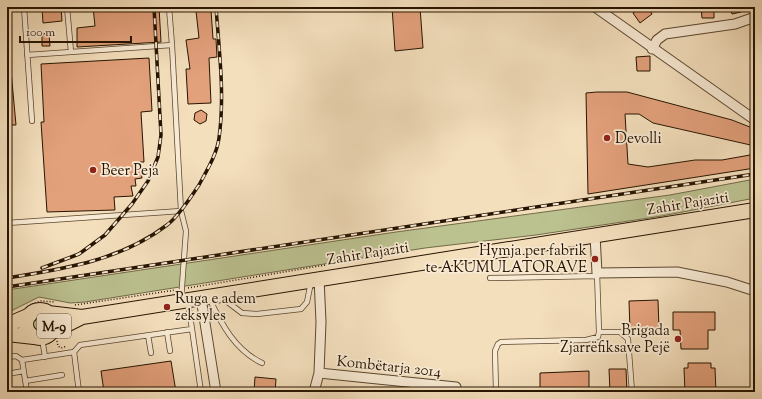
<svg xmlns="http://www.w3.org/2000/svg" width="762" height="399" viewBox="0 0 762 399" font-family="'Sorts Mill Goudy',serif">
<style>
.green{fill:#bcc190;stroke:#716a48}
.building{fill:#e2a07b;stroke:#261400}
.lines{fill:none;stroke-linecap:round;stroke-linejoin:round}
.lane-casing{stroke:#5a472f;stroke-width:6}
.street-casing{stroke:#5a472f;stroke-width:11}
.primary-casing{stroke:#261400;stroke-width:16}
.path{stroke:#261400;stroke-width:1.5;stroke-dasharray:1 2;stroke-linecap:butt}
.lane{stroke:#f8ead4;stroke-width:4.5}
.street{stroke:#f8ead4;stroke-width:9}
.primary{stroke:#f4dfbd;stroke-width:14}
.rail-casing{stroke:#261400;stroke-width:3.5}
.rail{stroke:#f8ead4;stroke-width:2;stroke-dasharray:6;stroke-linecap:butt}
.poi-dot{fill:#8f2418;stroke:#f8ead4;stroke-width:1.5}
.labels{text-anchor:middle;stroke-width:3.5;stroke-linejoin:round;paint-order:stroke}
.shield{fill:#f8ead4;stroke:#655440;stroke-width:1}
.shield-label{font-size:14px;font-weight:bold;fill:#261400}
.poi-label{font-size:15px;fill:#261400;stroke:#f8ead4;text-anchor:start}
.street-label{font-size:15px;fill:#261400;stroke:#f8ead4}
</style>
<rect width="100%" height="100%" fill="#f4dfbd"/>
<filter id="stains"><feTurbulence type="fractalNoise" baseFrequency=".005" numOctaves="4"/><feColorMatrix values="0 0 0 0 .2 0 0 0 0 .09 0 0 0 0 .02 0 0 0 .5 -.17"/></filter>
<radialGradient id="worn" r=".72"><stop offset=".6" stop-color="#630" stop-opacity="0"/><stop offset="1" stop-color="#630" stop-opacity=".3"/></radialGradient>
<path class="green" d="M 755,179 L 755,198 L 662,216 L 536,235 L 425,248 L 85,302 L 70,303 L 39,297 L 7,313 L 7,290 L 396,232 L 670,195 Z
M32 325a8 8 0 1 1 16 0a8 8 0 1 1-16 0Z"/>
<path class="building" d="M 61,7 L 62,21 L 43,23 L 42,8 Z
M 93,7 L 159,7 L 161,42 L 77,47 L 77,28 L 95,26 Z
M 392,7 L 420,7 L 423,48 L 395,51 Z
M 641,7 L 648,7 L 652,14 L 640,23 L 633,13 Z
M 701,7 L 711,7 L 711,11 L 714,11 L 714,18 L 702,18 Z
M 730,7 L 740,7 L 741,12 L 732,14 Z
M 211,10 L 213,39 L 216,39 L 217,57 L 209,58 L 211,103 L 188,104 L 186,69 L 190,69 L 186,40 L 199,38 L 196,11 Z
M 49,33 L 50,46 L 42,46 L 42,34 Z
M 650,56 L 650,71 L 637,71 L 636,57 Z
M 149,58 L 152,111 L 141,112 L 144,162 L 140,162 L 142,178 L 135,179 L 136,186 L 131,186 L 133,196 L 114,197 L 115,210 L 47,212 L 41,122 L 44,122 L 41,64 Z
M 7,71 L 11,71 L 16,125 L 7,125 Z
M 597,92 L 627,92 L 732,120 L 755,129 L 755,146 L 653,123 L 639,114 L 625,114 L 628,164 L 648,167 L 695,160 L 722,160 L 750,155 L 755,164 L 755,168 L 588,194 L 586,93 Z
M 201,110 L 207,114 L 206,121 L 200,124 L 194,120 L 195,113 Z
M 658,300 L 659,329 L 630,330 L 629,301 Z
M 673,312 L 715,312 L 715,330 L 708,330 L 708,349 L 681,349 L 680,330 L 673,330 Z
M 171,361 L 176,392 L 104,392 L 101,371 Z
M 688,363 L 711,363 L 711,368 L 715,368 L 716,392 L 685,392 L 684,368 L 688,368 Z
M 609,369 L 626,369 L 627,392 L 610,392 Z
M 589,371 L 589,392 L 540,392 L 540,373 Z
M 255,377 L 276,379 L 275,392 L 254,392 Z"/>
<g class="lines">
<g class="lane-casing">
<path id="lane" d="M 24,7 L 32,121
M 67,7 L 71,52 L 172,45 L 169,7
M 27,55 L 71,52
M 7,223 L 181,211 L 172,45
M 490,278 L 597,276
M 221,297 L 242,313 L 257,314 L 301,309 L 307,302 L 311,282
M 209,298 C 222,325 235,350 262,363
M 181,300 L 186,231 L 181,211
M 188,303 L 192,329
M 167,332 L 170,351
M 599,332 L 620,332 L 628,339 L 632,392
M 148,335 L 151,353
M 42,338 L 45,357
M 74,352 L 79,392
M 7,357 L 16,356 L 22,360
M 7,374 L 24,371
M 25,381 L 62,375
M 27,392 L 22,360 L 74,352 L 80,345 L 192,329 L 201,392
M 496,392 L 495,351 L 498,344 L 501,342 L 586,340 L 598,337 L 599,332 L 597,273"/>
</g>
<g class="street-casing">
<path id="street" d="M 595,7 L 755,120
M 652,49 L 657,40 L 665,34 L 735,24 L 755,17
M 595,235 L 597,273 L 677,272 L 727,282 L 755,291
M 319,278 L 321,322 L 319,373 L 456,387
M 201,298 L 216,392
M 314,392 L 319,373"/>
</g>
<g class="primary-casing">
<path id="primary" d="M26 324a14 14 0 1 1 28 0a14 14 0 1 1-28 0Z
M 48,313 L 82,317 L 755,210
M 7,325 L 30,315
M 52,332 L 82,317
M 7,334 L 34,337"/>
</g>
<path class="path" d="M 188,288 L 362,259
M 32,304 L 41,301 L 55,302
M 75,305 L 176,290
M 57,341 L 58,346 L 61,348 L 67,346"/>
<use href="#lane" class="lane"/>
<use href="#street" class="street"/>
<use href="#primary" class="primary"/>
<g class="rail-casing">
<path id="rail" d="M 42,268 L 79,254 L 105,235 L 132,204 L 148,181 L 158,157 L 161,135 L 154,7
M 7,278 C 63,269 120,261 167,225 C 179,216 190,198 199,185 C 207,170 217,154 219,138 C 225,95 219,50 216,7
M 7,287 L 755,174"/>
</g>
<use href="#rail" class="rail"/>
</g>
<g class="poi-dot">
<circle cx="607" cy="138" r="4"/>
<circle cx="93" cy="170" r="4"/>
<circle cx="595" cy="259" r="4"/>
<circle cx="167" cy="307" r="4"/>
<circle cx="678" cy="339" r="4"/>
</g>
<g class="labels">
<rect class="shield" x="37" y="314" width="34" height="24" rx="3"/>
<g class="shield-label">
<text x="54" y="331">M-9</text>
</g>
<g class="poi-label">
<text x="615" y="143">Devolli</text>
<text x="101" y="175">Beer Peja</text>
<text x="587" y="255" text-anchor="end">Hymja per fabrik<tspan x="587" dy="17">te AKUMULATORAVE</tspan></text>
<text x="175" y="303">Ruga e adem<tspan x="175" dy="17">zeksyles</tspan></text>
<text x="670" y="335" text-anchor="end">Brigada<tspan x="670" dy="17">Zjarrëfiksave Pejë</tspan></text>
</g>
<g class="street-label">
<text transform="translate(688 203) rotate(-9)" y="5">Zahir Pajaziti</text>
<text transform="translate(368 253) rotate(-9)" y="5">Zahir Pajaziti</text>
<text transform="translate(389 366) rotate(6)" y="5">Kombëtarja 2014</text>
</g>
</g>
<rect width="762" height="399" fill="none" stroke="#f4dfbd" stroke-width="24"/>
<rect x="8" y="8" width="746" height="383" fill="none" stroke="#261400" stroke-width="2"/>
<rect x="12" y="12" width="738" height="375" fill="none" stroke="#261400"/>
<path d="M20 36v6h111v-6" fill="none" stroke="#261400" stroke-width="2"/>
<text x="26" y="36" font-size="12" fill="#261400" stroke="#f8ead4" stroke-width="3" paint-order="stroke">100 m</text>
<rect width="100%" height="100%" filter="url(#stains)"/>
<rect width="100%" height="100%" fill="url(#worn)"/>
</svg>
